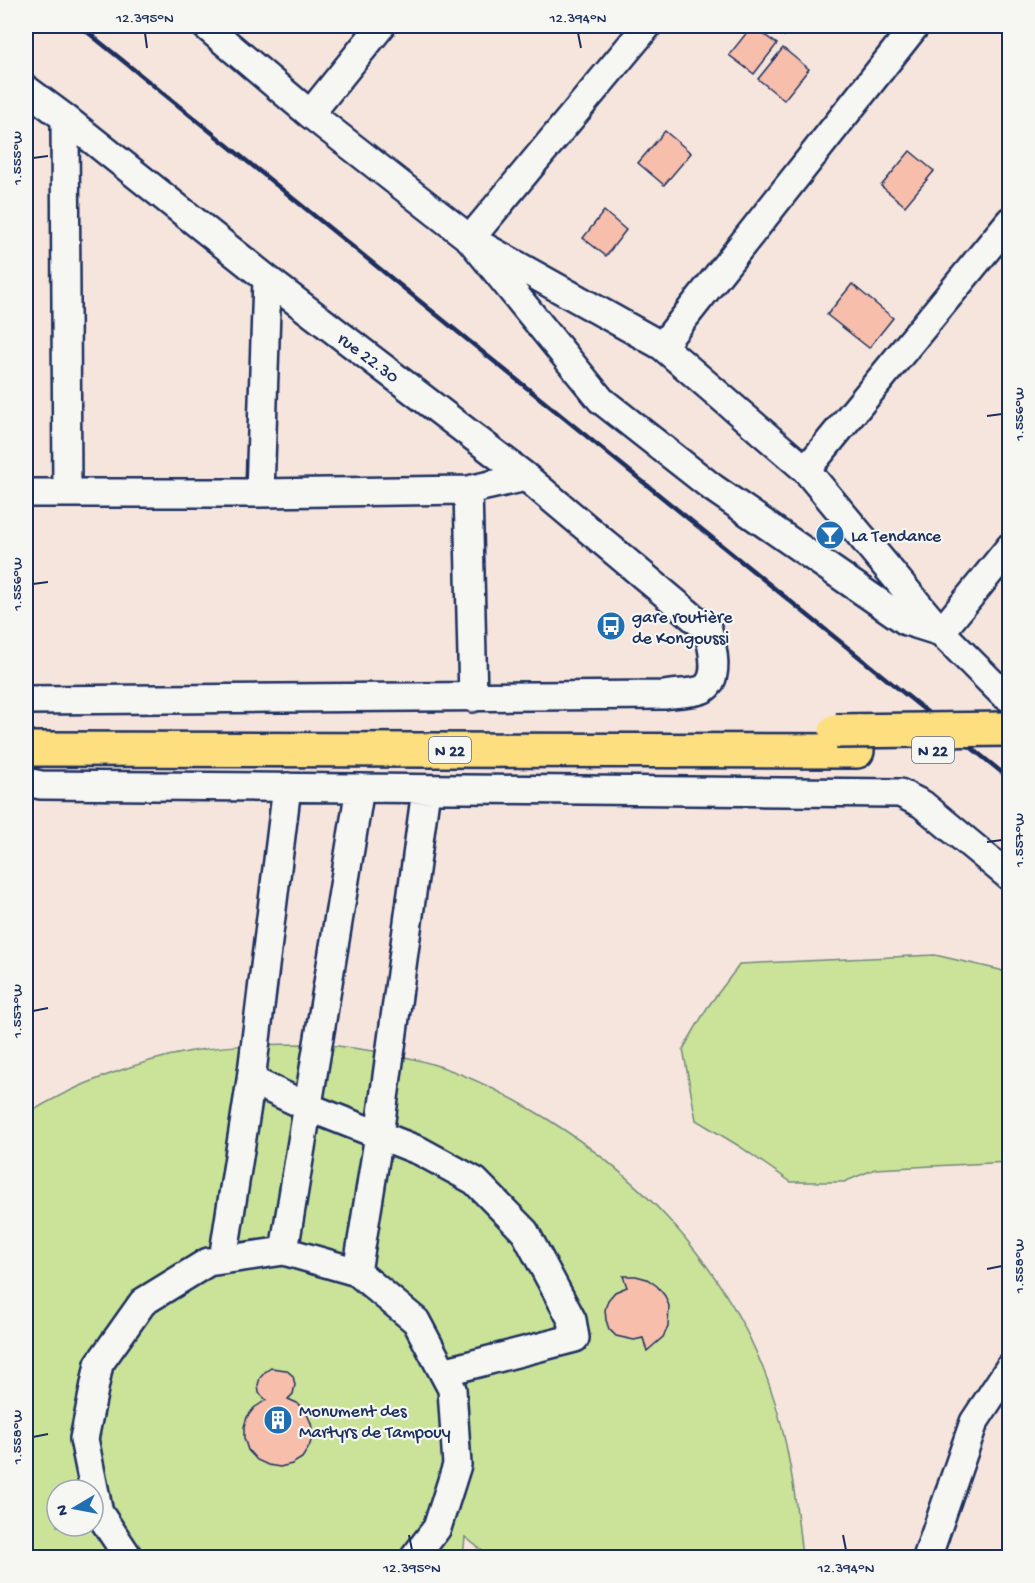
<svg xmlns="http://www.w3.org/2000/svg" width="1035" height="1583" viewBox="0 0 1035 1583" font-family="'Gochi Hand',sans-serif">
<style>
.green{fill:#cae399;stroke:#72897c;stroke-width:1.5;fill-rule:evenodd}
.building{fill:#f7beac;stroke:#1b2f5e;stroke-width:1.5}
.lines{fill:none;stroke-linecap:round;stroke-linejoin:round}
.street-casing{stroke:#1b2f5e;stroke-width:32}
.primary-casing{stroke:#1b2f5e;stroke-width:38}
.street{stroke:#f6f6f2;stroke-width:27}
.primary{stroke:#fddf80;stroke-width:33}
.rail{stroke:#1b2f5e;stroke-width:4.5}
.primary-bridge-casing{stroke:#1b2f5e;stroke-width:38;stroke-linecap:butt}
.primary-bridge{stroke:#fddf80;stroke-width:33}
.ticks{fill:none;stroke:#1b2f5e;stroke-width:2}
.labels{text-anchor:middle;stroke-width:4.5;stroke-linejoin:round;paint-order:stroke}
.shield{fill:#f6f6f2;stroke:#5d6b8a;stroke-width:1.5}
.shield-label{font-size:16px;font-weight:bold;fill:#1b2f5e}
.street-label{font-size:18px;fill:#1b2f5e;stroke:#f6f6f2}
.poi-label{font-size:18px;fill:#1b2f5e;stroke:#f6f6f2;text-anchor:start}
.neatline{fill:none;stroke:#1b2f5e;stroke-width:2}
.ticks-label{font-size:15px;text-anchor:middle;fill:#1b2f5e}
</style>
<rect width="100%" height="100%" fill="#f6e5dd"/>
<filter id="ink" filterUnits="userSpaceOnUse"><feTurbulence type="fractalNoise" baseFrequency=".0167" numOctaves="2"/><feDisplacementMap in="SourceGraphic" scale="12" xChannelSelector="R" yChannelSelector="G"/><feConvolveMatrix kernelMatrix="1 2 1 2 8 2 1 2 1" color-interpolation-filters="sRGB"/></filter>
<g filter="url(#ink)">
<path class="green" d="M 935,955 L 1000,970 L 1009,975 L 1009,1162 L 875,1169 L 844,1182 L 791,1182 L 739,1146 L 696,1120 L 683,1049 L 707,1008 L 740,964 Z
M 321,1044 C 359,1049 396,1053 432,1064 C 466,1074 497,1090 527,1107 C 636,1169 726,1264 769,1384 C 789,1440 796,1499 802,1557 L 490,1557 L 465,1537 L 463,1558 L 26,1558 L 26,1115 C 72,1085 138,1061 192,1051 C 235,1044 278,1044 321,1044 ZM 57,1490 L 93,1490 L 93,1526 L 57,1526 Z"/>
<path class="building" d="M 752,26 L 777,44 L 754,74 L 729,55 Z
M 771,26 L 793,26 L 784,36 Z
M 783,48 L 809,69 L 784,100 L 758,79 Z
M 665,131 L 691,153 L 664,185 L 638,163 Z
M 910,151 L 934,171 L 905,206 L 881,186 Z
M 604,211 L 626,230 L 606,256 L 583,238 Z
M 852,284 L 893,318 L 869,348 L 827,315 Z
M 827,522 L 838,532 L 827,544 L 816,534 Z
M 623,1276 L 636,1276 L 647,1279 L 657,1286 L 665,1296 L 669,1306 L 668,1327 L 663,1337 L 647,1351 L 643,1338 L 634,1340 L 616,1336 L 609,1329 L 606,1320 L 605,1310 L 608,1300 L 615,1292 L 627,1287 Z
M 271,1368 L 286,1370 L 293,1376 L 295,1385 L 293,1394 L 288,1399 L 297,1403 L 306,1412 L 311,1423 L 313,1435 L 309,1447 L 302,1458 L 292,1464 L 280,1467 L 268,1465 L 257,1460 L 248,1450 L 244,1438 L 244,1427 L 247,1417 L 254,1408 L 266,1400 L 259,1393 L 258,1385 L 260,1378 L 265,1372 Z"/>
<g class="lines">
<g class="street-casing">
<path id="street" d="M 206,26 L 310,114 L 470,239 L 662,346 L 806,470 L 941,632 L 1003,694 L 1010,698
M 647,26 L 470,239 L 601,400 L 713,488 L 906,621 L 941,632 L 1010,547
M 26,89 L 65,118 L 267,279 L 526,477 L 708,630 C 712,645 721,679 703,689 C 696,693 674,693 665,695 L 26,700
M 310,114 L 381,26
M 65,118 L 67,493
M 662,346 L 915,26
M 806,470 L 1010,221
M 468,490 L 473,698
M 26,493 L 260,493 L 468,490 L 526,477
M 260,493 L 267,279
M 26,782 L 41,785 L 900,793 L 922,804 L 1010,877
M 251,1080 L 308,1107 L 420,1151 L 475,1181 L 525,1232 L 572,1320 L 575,1338 L 443,1372
M 284,1251 L 360,788
M 223,1259 L 251,1080 L 287,787
M 357,1272 L 379,1135 L 426,790
M 129,1558 L 99,1513 L 84,1439 L 99,1364 L 143,1302 L 208,1262 L 284,1251 L 357,1272 L 416,1321 L 452,1389 L 457,1465 L 437,1528 L 414,1558
M 927,1558 L 974,1422 L 1010,1367"/>
</g>
<g class="primary-casing">
<path id="primary" d="M 26,749 L 857,751"/>
</g>
<use href="#street" class="street"/>
<use href="#primary" class="primary"/>
<path class="rail" d="M 80,26 L 1010,779"/>
<g class="primary-bridge-casing">
<path id="primary-bridge" d="M 836,731 L 1010,729"/>
</g>
<use href="#primary-bridge" class="primary-bridge"/>
</g>
</g>
<path class="ticks" d="M 145,33 L 147,48M 578,33 L 581,48M 33,158 L 48,156M 987,416 L 1002,414M 33,584 L 48,582M 987,842 L 1002,840M 33,1011 L 48,1008M 987,1269 L 1002,1266M 33,1437 L 48,1434M 409,1535 L 412,1550M 843,1535 L 846,1550"/>
<defs>
<g id="bar-disc" transform="scale(1.5)"><circle r="9.5" fill="#1f6fb2" stroke="#f6f6f2"/><path d="M-6-5H6L.8 .8V4.5H3.5V6h-7V4.5H-.8V.8Z" fill="#fff"/></g>
<g id="bus-disc" transform="scale(1.5)"><circle r="9.5" fill="#1f6fb2" stroke="#f6f6f2"/><path d="M-5-6H5V4H4V6H2V4H-2V6H-4V4H-5ZM-3.5-4V0h7V-4ZM-3.5 1.2v1.5H-2V1.2ZM2 1.2v1.5H3.5V1.2Z" fill="#fff"/></g>
<g id="building-disc" transform="scale(1.5)"><circle r="9.5" fill="#1f6fb2" stroke="#f6f6f2"/><path d="M-4-6H4V6H1V3H-1V6H-4ZM-2.5-4.3h1.7v1.8h-1.7ZM.8-4.3h1.7v1.8H.8ZM-2.5-1h1.7V.8h-1.7ZM.8-1h1.7V.8H.8Z" fill="#fff"/></g>
</defs>
<g fill-rule="evenodd">
<use href="#bar-disc" x="830" y="535"/>
<use href="#bus-disc" x="611" y="626"/>
<use href="#building-disc" x="278" y="1420"/>
</g>
<g class="labels">
<g class="shield">
<rect x="429" y="737" width="42" height="26" rx="4.5"/>
<rect x="912" y="737" width="42" height="26" rx="4.5"/>
</g>
<g class="shield-label">
<text x="450" y="756">N 22</text>
<text x="933" y="756">N 22</text>
</g>
<g class="street-label">
<text transform="translate(369 357) rotate(37)" y="6">rue 22.30</text>
</g>
<g class="poi-label">
<text x="851" y="541">La Tendance</text>
<text x="632" y="622">gare routière<tspan x="632" dy="21">de Kongoussi</tspan></text>
<text x="299" y="1416">Monument des<tspan x="299" dy="21">Martyrs de Tampouy</tspan></text>
</g>
</g>
<rect width="1035" height="1583" fill="none" stroke="#f6f6f2" stroke-width="66"/>
<g transform="translate(75 1508) rotate(260)"><circle r="28" fill="#f6f6f2" stroke="#9ea6b7" stroke-width="1.5"/>
<path d="M0-4.5L10 22L0 15L-10 22Z" fill="#1f6fb2"/>
<text y="-9" font-size="16" font-weight="bold" text-anchor="middle" fill="#1b2f5e">N</text>
</g>
<rect x="33" y="33" width="969" height="1517" class="neatline"/>
<g class="ticks-label">
<text x="145" y="22">12.395°N</text>
<text x="578" y="22">12.394°N</text>
<text transform="translate(16 158) rotate(-90)" y="5">1.555°W</text>
<text transform="translate(1018 414) rotate(-90)" y="5">1.556°W</text>
<text transform="translate(16 584) rotate(-90)" y="5">1.556°W</text>
<text transform="translate(1018 840) rotate(-90)" y="5">1.557°W</text>
<text transform="translate(16 1011) rotate(-90)" y="5">1.557°W</text>
<text transform="translate(1018 1266) rotate(-90)" y="5">1.558°W</text>
<text transform="translate(16 1437) rotate(-90)" y="5">1.558°W</text>
<text x="412" y="1572">12.395°N</text>
<text x="846" y="1572">12.394°N</text>
</g>
</svg>
